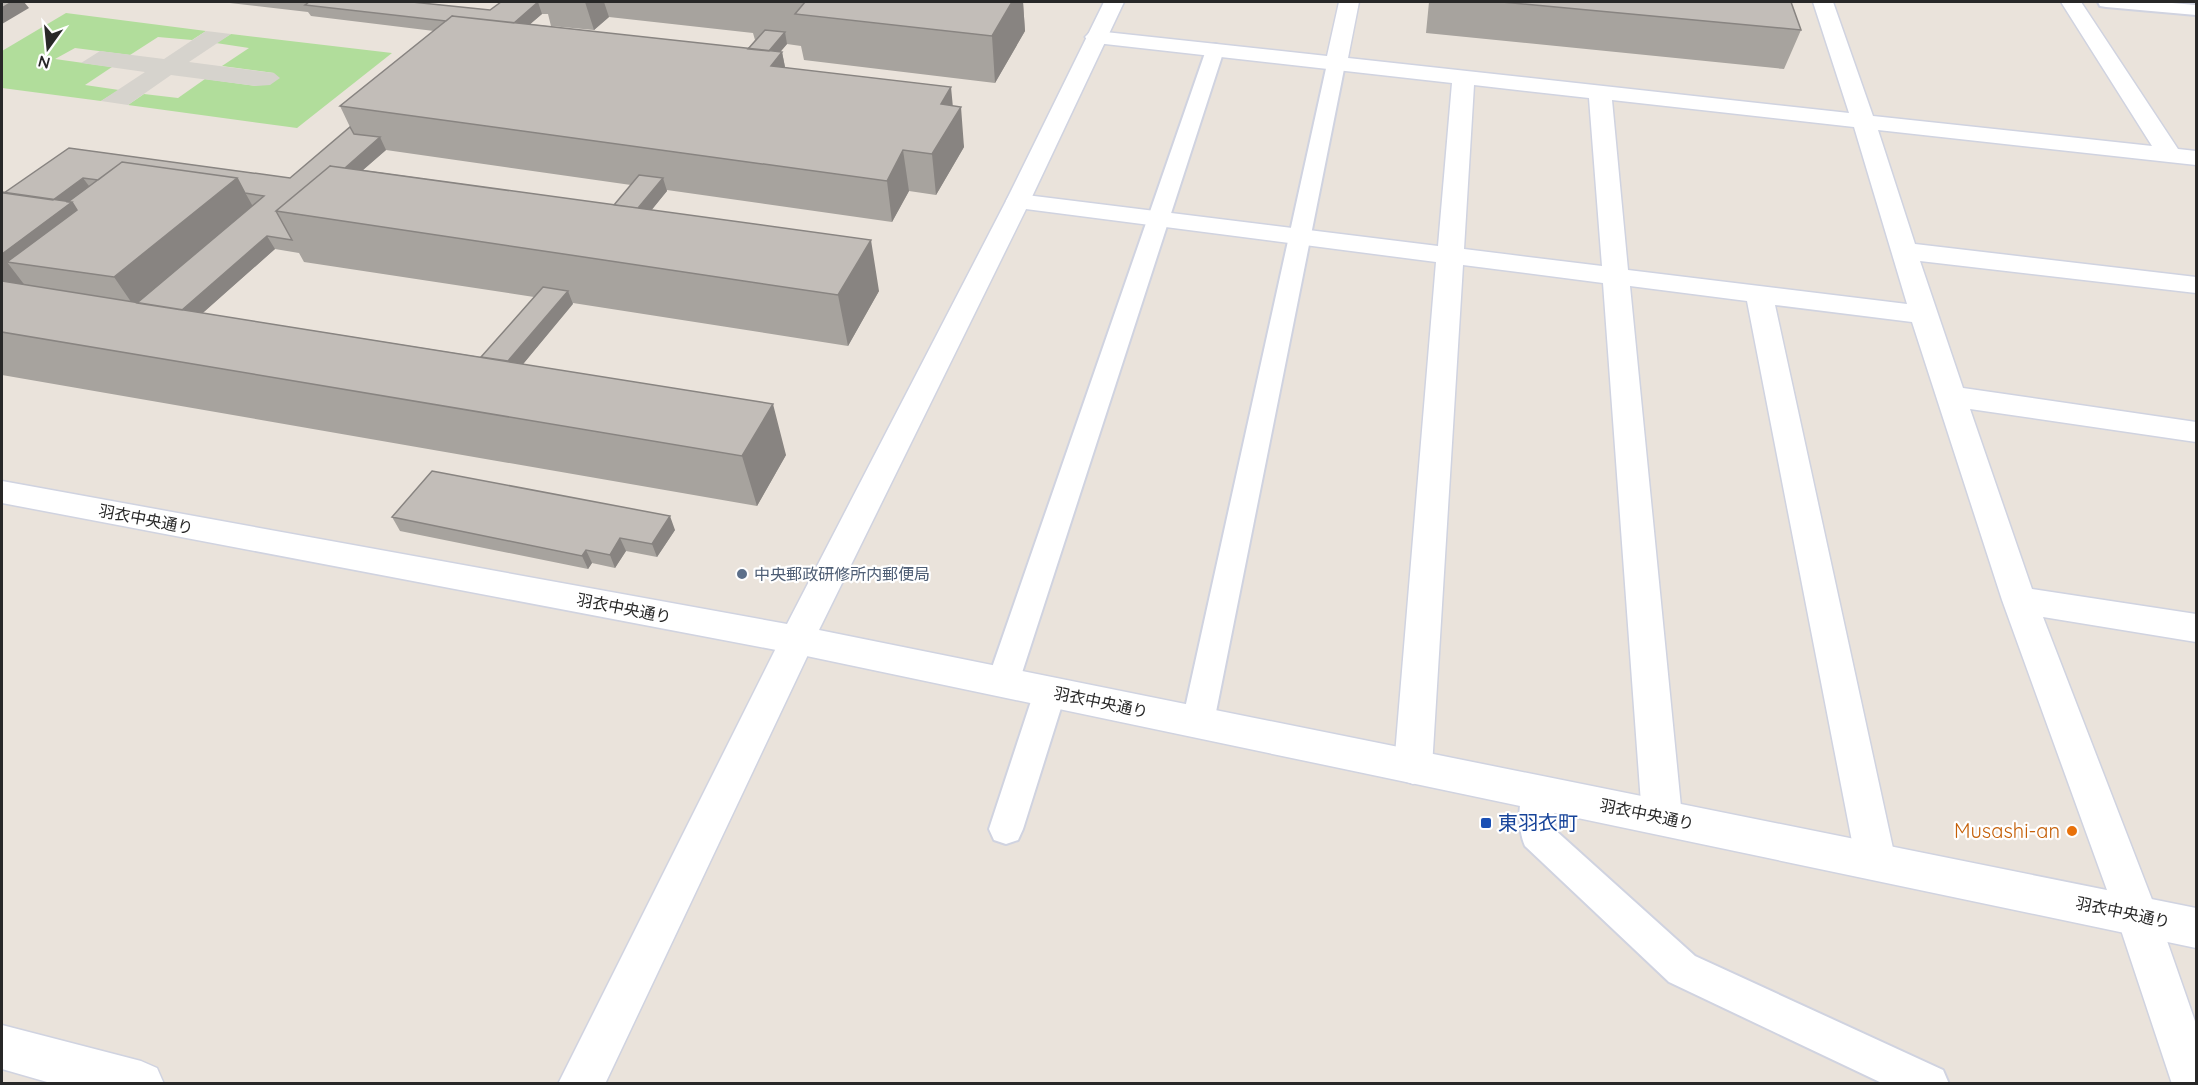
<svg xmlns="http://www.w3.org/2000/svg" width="2198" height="1085" viewBox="0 0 2198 1085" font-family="Quicksand,'Noto Sans JP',sans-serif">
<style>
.green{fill:#b1dd9b}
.plaza{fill:#d6d3cd}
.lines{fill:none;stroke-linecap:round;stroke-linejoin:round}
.service-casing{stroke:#d0d3e0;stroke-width:4}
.minor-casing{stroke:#d0d3e0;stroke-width:3}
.tertiary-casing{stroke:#d0d3e0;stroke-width:3}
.service{fill:#fff;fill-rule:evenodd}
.minor{fill:#fff;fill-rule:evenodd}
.tertiary{fill:#fff;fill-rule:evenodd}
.wall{fill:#a7a39e;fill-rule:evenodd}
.shaded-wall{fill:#888481}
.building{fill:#c2bdb8;stroke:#888481;stroke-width:1.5}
.service-dot{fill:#5c6f8a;stroke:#fff;stroke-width:2}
.transit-dot{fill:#1a4fb4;stroke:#fff;stroke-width:2}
.food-dot{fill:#e8710a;stroke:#fff;stroke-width:2}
.labels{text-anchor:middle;stroke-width:4.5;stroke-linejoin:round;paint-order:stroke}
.street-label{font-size:16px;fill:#282828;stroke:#fff}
.service-label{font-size:16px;fill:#4e5e75;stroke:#fff;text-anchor:start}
.near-transit-label{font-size:20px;fill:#164399;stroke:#fff;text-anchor:start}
.near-food-label{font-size:20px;fill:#c56008;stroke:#fff;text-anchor:end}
</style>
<rect width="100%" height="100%" fill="#eae3db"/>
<path class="green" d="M 66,13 L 206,31 L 192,40 L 158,37 L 130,55 L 75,48 L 55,59 L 112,67 L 85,85 L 119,90 L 101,101 L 2,88 L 2,51 Z
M 231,34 L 392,53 L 297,128 L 128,105 L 144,94 L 178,98 L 205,79 L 256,86 L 274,73 L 222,66 L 249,48 L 216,43 Z"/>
<path class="plaza" d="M 206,31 L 231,34 L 189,62 L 274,73 L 280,78 L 270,85 L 256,86 L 171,75 L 128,105 L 101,101 L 145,72 L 81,63 L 100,51 L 164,59 Z"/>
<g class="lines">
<g class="service-casing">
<path id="service" d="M 2098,2 L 2160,2 L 2196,5 L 2196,15 L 2106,7 L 2100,6 Z
M 1215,44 L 1222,46 L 1224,50 L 1019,682 L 1014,691 L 1003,695 L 992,691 L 987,682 L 1206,50 L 1208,46 Z
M 1336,58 L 1343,60 L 1345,64 L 1214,722 L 1209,732 L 1198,735 L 1187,732 L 1182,722 L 1327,64 L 1329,60 Z
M 1050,679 L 1061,683 L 1066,692 L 1023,829 L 1018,840 L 1006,844 L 994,840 L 989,829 L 1034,692 L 1039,683 Z
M 1538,777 L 1550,782 L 1555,792 L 1554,829 L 1695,956 L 1943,1070 L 1949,1084 L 1884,1084 L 1669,982 L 1525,846 C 1517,828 1518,799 1526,782 Z"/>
</g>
<g class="minor-casing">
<path id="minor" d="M 1339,2 L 1359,2 L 1348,58 L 1849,113 L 1813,2 L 1833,2 L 1873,116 L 2152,146 L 2061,2 L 2081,2 L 2178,149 L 2196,151 L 2196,165 L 1878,130 L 1915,244 L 2196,277 L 2196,293 L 1920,261 L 1963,388 L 2196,422 L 2196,442 L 1970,409 L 2032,589 L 2196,614 L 2196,642 L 2043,617 L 2158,915 L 2196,1024 L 2196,1084 L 2172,1084 L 2116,915 L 2002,600 L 1912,322 L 1775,305 L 1896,862 L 1890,875 L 1876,880 L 1862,875 L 1856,862 L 1747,301 L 1630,286 L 1682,817 L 1676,829 L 1662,835 L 1648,829 L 1642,817 L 1603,283 L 1463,265 L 1432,767 L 1427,779 L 1413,784 L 1399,779 L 1394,767 L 1436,262 L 1018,208 L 1009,206 L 1006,201 L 1009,196 L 1018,194 L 1438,246 L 1452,83 L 1096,43 L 1089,41 L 1085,37 L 1089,33 L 1096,31 L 1327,56 ZM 1474,85 L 1589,98 L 1602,266 L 1464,249 ZM 1612,100 L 1854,127 L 1907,304 L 1628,270 Z
M 797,626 L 809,630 L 815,640 L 605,1084 L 558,1084 L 785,630 Z
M 2,1025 L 141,1061 L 157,1068 L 164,1084 L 54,1084 L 2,1069 Z"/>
</g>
<g class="tertiary-casing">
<path id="tertiary" d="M 1104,2 L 1124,2 L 1030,201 L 819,630 L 2196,908 L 2196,948 L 797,654 L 2,503 L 2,481 L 787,624 L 1006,201 Z"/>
</g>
<use href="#service" class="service"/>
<use href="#minor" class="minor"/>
<use href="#tertiary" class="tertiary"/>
</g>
<path class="wall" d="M 221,2 L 412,2 L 490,10 L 501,2 L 1023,2 L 1025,31 L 995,83 L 804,60 L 801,46 L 787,44 L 780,52 L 782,52 L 785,67 L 953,106 L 964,147 L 936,195 L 909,191 L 892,222 L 667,190 L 667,191 L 651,210 L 879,291 L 848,346 L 573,303 L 523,364 L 786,455 L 757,506 L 2,375 L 2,192 L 4,193 L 69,148 L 290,178 L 350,127 L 340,106 L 434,31 L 311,16 L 308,12 ZM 542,14 L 548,14 L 551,26 L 594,30 L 609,17 L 753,33 L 755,40 L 748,49 L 530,24 ZM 386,150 L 631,185 L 614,205 L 363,170 ZM 275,249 L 299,253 L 304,262 L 534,297 L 481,357 L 202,313 Z
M 1429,2 L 1791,2 L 1801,30 L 1784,69 L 1426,33 Z
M 392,517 L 675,530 L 657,557 L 626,551 L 615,568 L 592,563 L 588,569 L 400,531 Z"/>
<path class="shaded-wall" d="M 12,2 L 24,2 L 29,8 L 2,24 L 2,8 Z
M 538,2 L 542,14 L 492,57 L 488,45 Z
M 585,2 L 604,2 L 609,17 L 594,30 Z
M 1012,2 L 1023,2 L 1025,31 L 995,83 L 992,36 Z
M 785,32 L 787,44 L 751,87 L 748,75 Z
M 782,52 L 790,92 L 771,66 Z
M 951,87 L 954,118 L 961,107 L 964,147 L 936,195 L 932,154 L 941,104 Z
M 380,137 L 386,150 L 310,216 L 292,214 Z
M 903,150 L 909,191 L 892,222 L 887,181 Z
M 83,178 L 92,190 L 100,244 L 7,262 L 33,296 L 2,321 L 2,254 L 23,221 Z
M 237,178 L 256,212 L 138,312 L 114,277 Z
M 663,178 L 667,191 L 617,253 L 612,240 Z
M 267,236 L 275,249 L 159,352 L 149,339 Z
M 871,240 L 879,291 L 848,346 L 838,295 Z
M 568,291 L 573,304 L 489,405 L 482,391 Z
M 773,404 L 786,455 L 757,506 L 742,456 Z
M 670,516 L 675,530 L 657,557 L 652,544 Z
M 620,538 L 626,551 L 615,568 L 610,555 Z
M 586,550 L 592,563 L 588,569 L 582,556 Z"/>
<path class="building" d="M 2,2 L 12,2 L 2,8 Z
M 309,2 L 412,2 L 490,10 L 501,2 L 544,2 L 538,2 L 514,23 L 452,16 L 446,21 L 305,5 Z
M 805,2 L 1012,2 L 992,36 L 795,14 Z
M 1502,2 L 1791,2 L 1801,30 Z
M 452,16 L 782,52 L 771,66 L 951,87 L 941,104 L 961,107 L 932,154 L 903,150 L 887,181 L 340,106 Z
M 765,30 L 785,32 L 769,51 L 748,49 Z
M 350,127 L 354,134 L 380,137 L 345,168 L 330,166 L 276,211 L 292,240 L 267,236 L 182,310 L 137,303 L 264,196 L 245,193 L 237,178 L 122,162 L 98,180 L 83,178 L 53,200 L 4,193 L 69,148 L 290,178 Z
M 122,162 L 237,178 L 114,277 L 7,262 L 77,210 L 72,202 L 68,202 Z
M 330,166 L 871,240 L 838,295 L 276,211 Z
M 639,175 L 663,178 L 638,208 L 614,205 Z
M 2,192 L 72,202 L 2,254 Z
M 2,281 L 773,404 L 742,456 L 2,332 Z
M 543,287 L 568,291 L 508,361 L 481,357 Z
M 432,471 L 670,516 L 652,544 L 620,538 L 610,555 L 586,550 L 582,556 L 392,517 Z"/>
<circle class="service-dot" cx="742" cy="574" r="6"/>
<rect class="transit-dot" x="1480" y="817" width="12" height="12" rx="3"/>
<circle class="food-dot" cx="2072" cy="831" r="6"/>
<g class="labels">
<g class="street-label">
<text transform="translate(146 519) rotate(11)" y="6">羽衣中央通り</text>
<text transform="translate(624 608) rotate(11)" y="6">羽衣中央通り</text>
<text transform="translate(1101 702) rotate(12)" y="6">羽衣中央通り</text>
<text transform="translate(1647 814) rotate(12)" y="6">羽衣中央通り</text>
<text transform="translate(2123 912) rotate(12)" y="6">羽衣中央通り</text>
</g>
<g class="service-label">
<text x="754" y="580">中央郵政研修所内郵便局</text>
</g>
<g class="near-transit-label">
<text x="1498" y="830">東羽衣町</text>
</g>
<g class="near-food-label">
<text x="2060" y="838">Musashi-an</text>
</g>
</g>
<rect width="2198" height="1085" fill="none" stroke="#282828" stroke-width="6"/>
<g transform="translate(48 48) rotate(195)" stroke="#ffffff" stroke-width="4.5" paint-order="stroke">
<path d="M0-4.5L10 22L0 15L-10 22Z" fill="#282828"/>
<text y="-9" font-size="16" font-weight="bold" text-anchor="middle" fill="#282828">N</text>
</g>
</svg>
